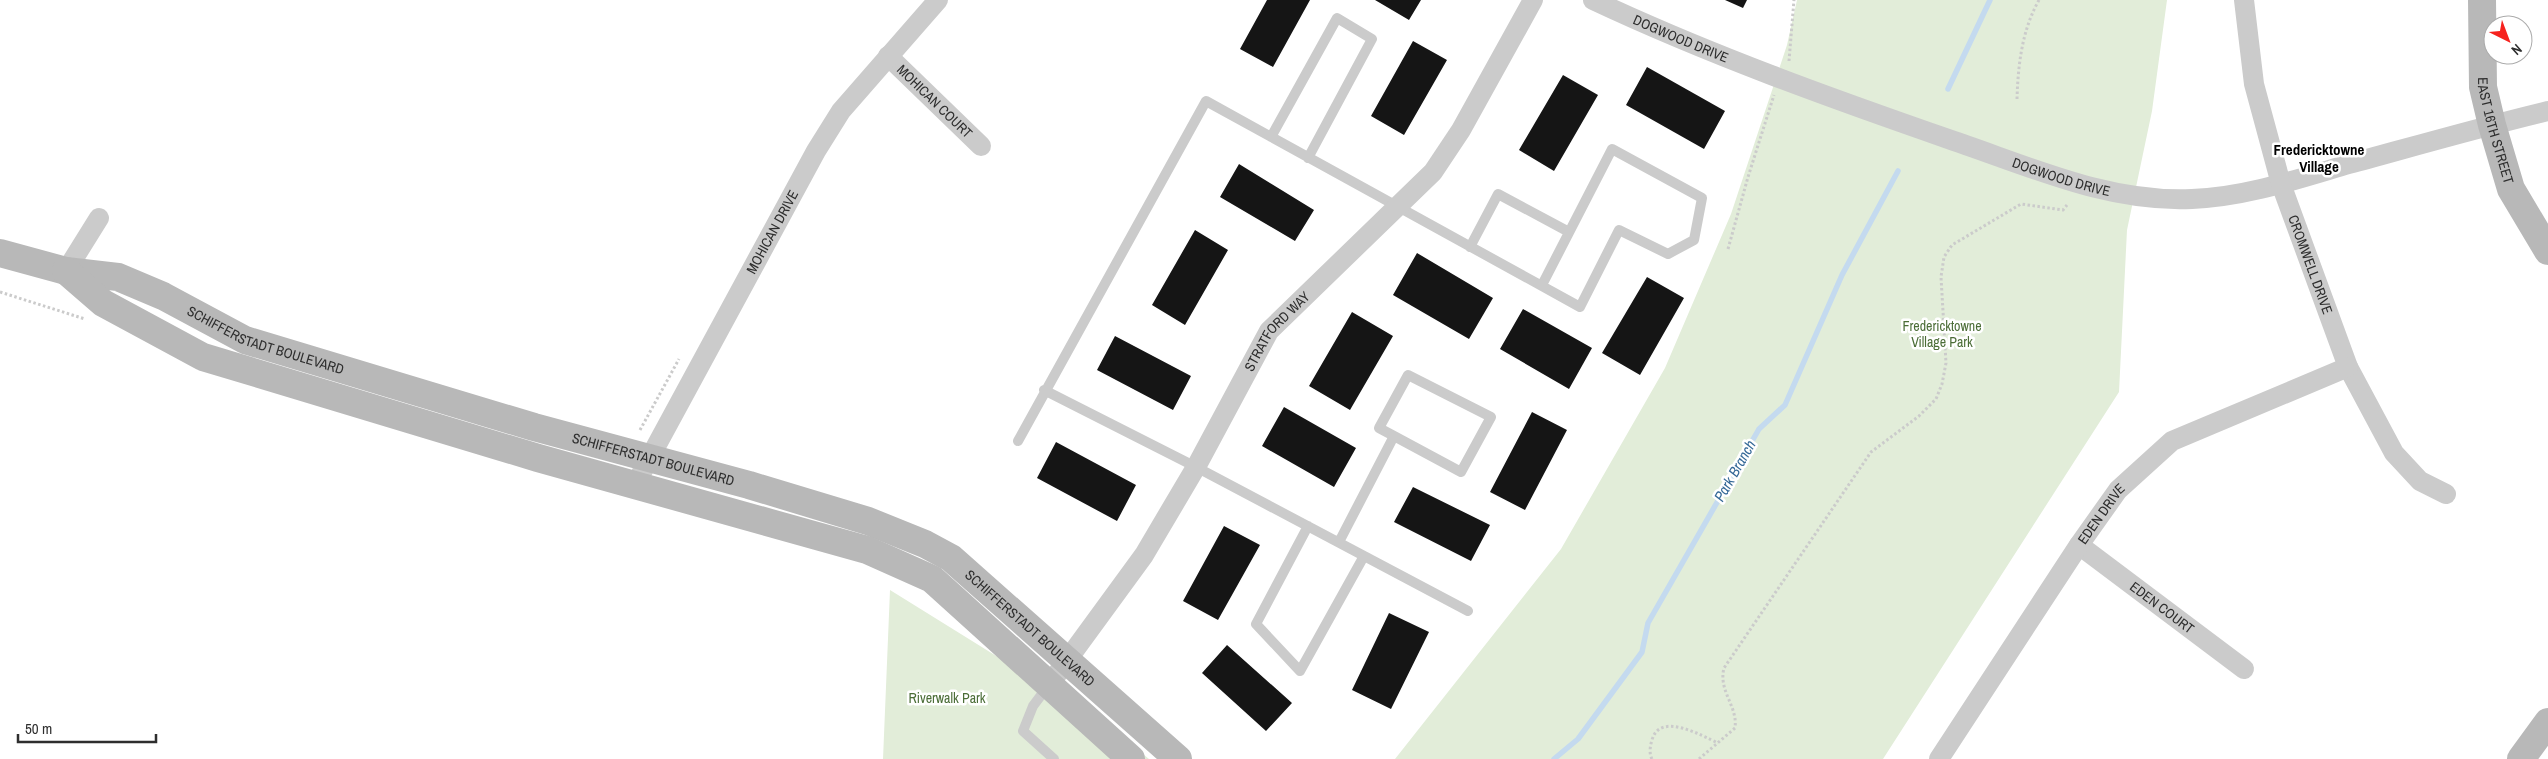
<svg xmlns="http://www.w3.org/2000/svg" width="2548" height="759" viewBox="0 0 2548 759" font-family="'Archivo Narrow',sans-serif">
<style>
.green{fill:#e2edd9}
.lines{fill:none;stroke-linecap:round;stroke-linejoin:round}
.stream{stroke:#c4daef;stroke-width:5.5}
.building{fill:#151515}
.path{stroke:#cbcbcb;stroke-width:3;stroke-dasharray:2.5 2.5;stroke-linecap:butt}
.lane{stroke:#cbcbcb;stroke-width:10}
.street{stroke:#cbcbcb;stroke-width:20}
.secondary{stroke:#b8b8b8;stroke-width:28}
.labels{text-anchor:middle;stroke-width:5;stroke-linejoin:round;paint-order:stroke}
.street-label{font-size:14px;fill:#2e2e2e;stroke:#fff}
.park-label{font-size:14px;fill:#4b6d37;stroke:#fff}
.neighbourhood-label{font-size:15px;font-weight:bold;fill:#000;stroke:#fff}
.water-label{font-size:15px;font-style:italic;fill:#346897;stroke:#fff}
</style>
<rect width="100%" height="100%" fill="#fff"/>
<path class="green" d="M 1797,0 L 2167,0 L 2152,111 L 2127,230 L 2119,392 L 1883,759 L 1395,759 L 1561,549 L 1665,368 L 1731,214 L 1787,45 Z
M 890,590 L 1109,726 L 1149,759 L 883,759 Z"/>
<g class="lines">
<path class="stream" d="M 1948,89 L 1990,0
M 1554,759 L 1578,739 L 1642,652 L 1648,623 L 1759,429 L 1785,405 L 1842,275 L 1898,171"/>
</g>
<path class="building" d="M 1267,0 L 1310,0 L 1273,67 L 1240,49 Z
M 1375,0 L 1421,0 L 1409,20 Z
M 1725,0 L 1747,0 L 1743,8 Z
M 1413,41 L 1447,60 L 1404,135 L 1371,116 Z
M 1647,67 L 1725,111 L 1704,149 L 1626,105 Z
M 1563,75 L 1598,95 L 1554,171 L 1519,150 Z
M 1239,164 L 1314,210 L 1295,241 L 1220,197 Z
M 1195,230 L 1228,250 L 1185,325 L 1152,305 Z
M 1417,253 L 1493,298 L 1469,339 L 1393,295 Z
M 1647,277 L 1684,298 L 1640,375 L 1602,353 Z
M 1523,309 L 1592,348 L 1569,389 L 1500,349 Z
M 1352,312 L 1393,336 L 1350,410 L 1309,386 Z
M 1115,336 L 1191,376 L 1173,410 L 1097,370 Z
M 1284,407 L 1356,448 L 1334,487 L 1262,446 Z
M 1532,412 L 1567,430 L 1525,510 L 1490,492 Z
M 1056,442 L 1136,485 L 1117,521 L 1037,478 Z
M 1413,487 L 1490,525 L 1471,561 L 1394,522 Z
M 1224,526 L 1260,545 L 1218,620 L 1183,601 Z
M 1389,613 L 1429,632 L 1391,709 L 1352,690 Z
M 1227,645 L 1292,703 L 1266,731 L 1202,673 Z"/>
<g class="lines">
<path class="path" d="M 1789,61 L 1794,0
M 2017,99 C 2018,65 2022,30 2039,0
M 1728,249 L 1748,177 L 1774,95
M 0,292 L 85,319
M 640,430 L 679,359
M 1652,759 C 1649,754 1650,746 1652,740 C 1660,711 1702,736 1718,743
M 1699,759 L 1735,728 C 1738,706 1718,691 1724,668 L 1871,452 L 1919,416 L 1936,399 L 1942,384 L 1946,363 L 1941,277 L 1944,257 L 1952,245 L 2021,204 L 2063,210 L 2067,205"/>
<path class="lane" d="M 1271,137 L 1337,18 L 1372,39 L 1308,158
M 1470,247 L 1498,194 L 1569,232
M 1044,390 L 1196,467 L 1468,611
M 1018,441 L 1206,101 L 1580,307 L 1619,230 L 1668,254 L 1694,240 L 1702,198 L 1612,149 L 1542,285
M 1308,526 L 1256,624 L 1300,671 L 1364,556
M 1339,542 L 1394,436 L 1379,428 L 1408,375 L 1491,417 L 1461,472 L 1394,436
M 1048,686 L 1033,706 L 1023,731 L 1054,759"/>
<g class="street">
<path id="s1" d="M 1593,0 C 1710,55 1833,99 1954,141 C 2031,167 2109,203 2192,199 C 2245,197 2298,179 2349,164 C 2415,146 2481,127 2548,111"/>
<path id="s2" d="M 2244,0 L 2254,84 L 2281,184 L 2348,367 L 2394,453 L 2420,481 L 2446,494"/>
<path id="s3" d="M 888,56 L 981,146"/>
<path d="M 66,271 L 99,218"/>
<path id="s4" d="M 635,485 L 816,151 L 841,111 L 938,0"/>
<path id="s5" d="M 2079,545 L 2244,669"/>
<path id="s6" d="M 1049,685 L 1144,555 L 1196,467 L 1269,331 L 1433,172 L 1461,130 L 1533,0"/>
<path id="s7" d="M 1939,759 L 2079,545 L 2118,490 L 2172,441 L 2348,367"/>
</g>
<g class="secondary">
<path id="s8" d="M 2482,0 L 2483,87 L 2492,125 L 2511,189 L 2548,251"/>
<path id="s9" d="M 0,253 L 66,271 L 118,277 L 163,296 L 245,340 L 534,427 L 749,485 L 868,521 L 925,544 L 951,558 L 1178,759"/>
<path d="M 66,271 L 103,303 L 203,357 L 538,458 L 867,550 L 932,579 L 1131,759"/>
<path d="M 2521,759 L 2548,722"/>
</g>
</g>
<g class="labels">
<g class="street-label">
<text dy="5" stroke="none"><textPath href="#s1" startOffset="96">DOGWOOD DRIVE</textPath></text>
<text dy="5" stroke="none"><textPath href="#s3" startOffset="65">MOHICAN COURT</textPath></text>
<text dy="5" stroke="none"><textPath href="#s8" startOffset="132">EAST 16TH STREET</textPath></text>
<text dy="5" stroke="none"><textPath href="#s1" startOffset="501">DOGWOOD DRIVE</textPath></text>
<text dy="5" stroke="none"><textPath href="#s4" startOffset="288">MOHICAN DRIVE</textPath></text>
<text dy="5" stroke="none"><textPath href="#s2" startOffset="274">CROMWELL DRIVE</textPath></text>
<text dy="5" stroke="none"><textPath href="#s6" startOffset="422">STRATFORD WAY</textPath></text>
<text dy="5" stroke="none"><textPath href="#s9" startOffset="282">SCHIFFERSTADT BOULEVARD</textPath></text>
<text dy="5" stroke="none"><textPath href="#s9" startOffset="688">SCHIFFERSTADT BOULEVARD</textPath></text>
<text dy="5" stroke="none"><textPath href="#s7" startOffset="294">EDEN DRIVE</textPath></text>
<text dy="5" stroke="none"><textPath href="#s5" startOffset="104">EDEN COURT</textPath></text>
<text dy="5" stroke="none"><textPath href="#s9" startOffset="1108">SCHIFFERSTADT BOULEVARD</textPath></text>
</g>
<g class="park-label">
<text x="1942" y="331">Fredericktowne<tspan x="1942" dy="16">Village Park</tspan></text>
<text x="947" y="703">Riverwalk Park</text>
</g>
<g class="neighbourhood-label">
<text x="2319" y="155">Fredericktowne<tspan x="2319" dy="17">Village</tspan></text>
</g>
<g class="water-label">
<text transform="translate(1735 471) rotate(-60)" y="5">Park Branch</text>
</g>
</g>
<g transform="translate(2508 40) rotate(138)"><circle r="24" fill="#ffffff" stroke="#ababab"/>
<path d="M0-4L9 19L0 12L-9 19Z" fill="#f6221e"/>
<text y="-8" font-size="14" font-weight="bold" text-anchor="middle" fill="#2e2e2e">N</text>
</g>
<path d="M18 734v8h138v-8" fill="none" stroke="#2e2e2e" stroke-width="2.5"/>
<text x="25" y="734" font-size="15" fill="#2e2e2e" stroke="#ffffff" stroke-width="4" paint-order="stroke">50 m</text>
</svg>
